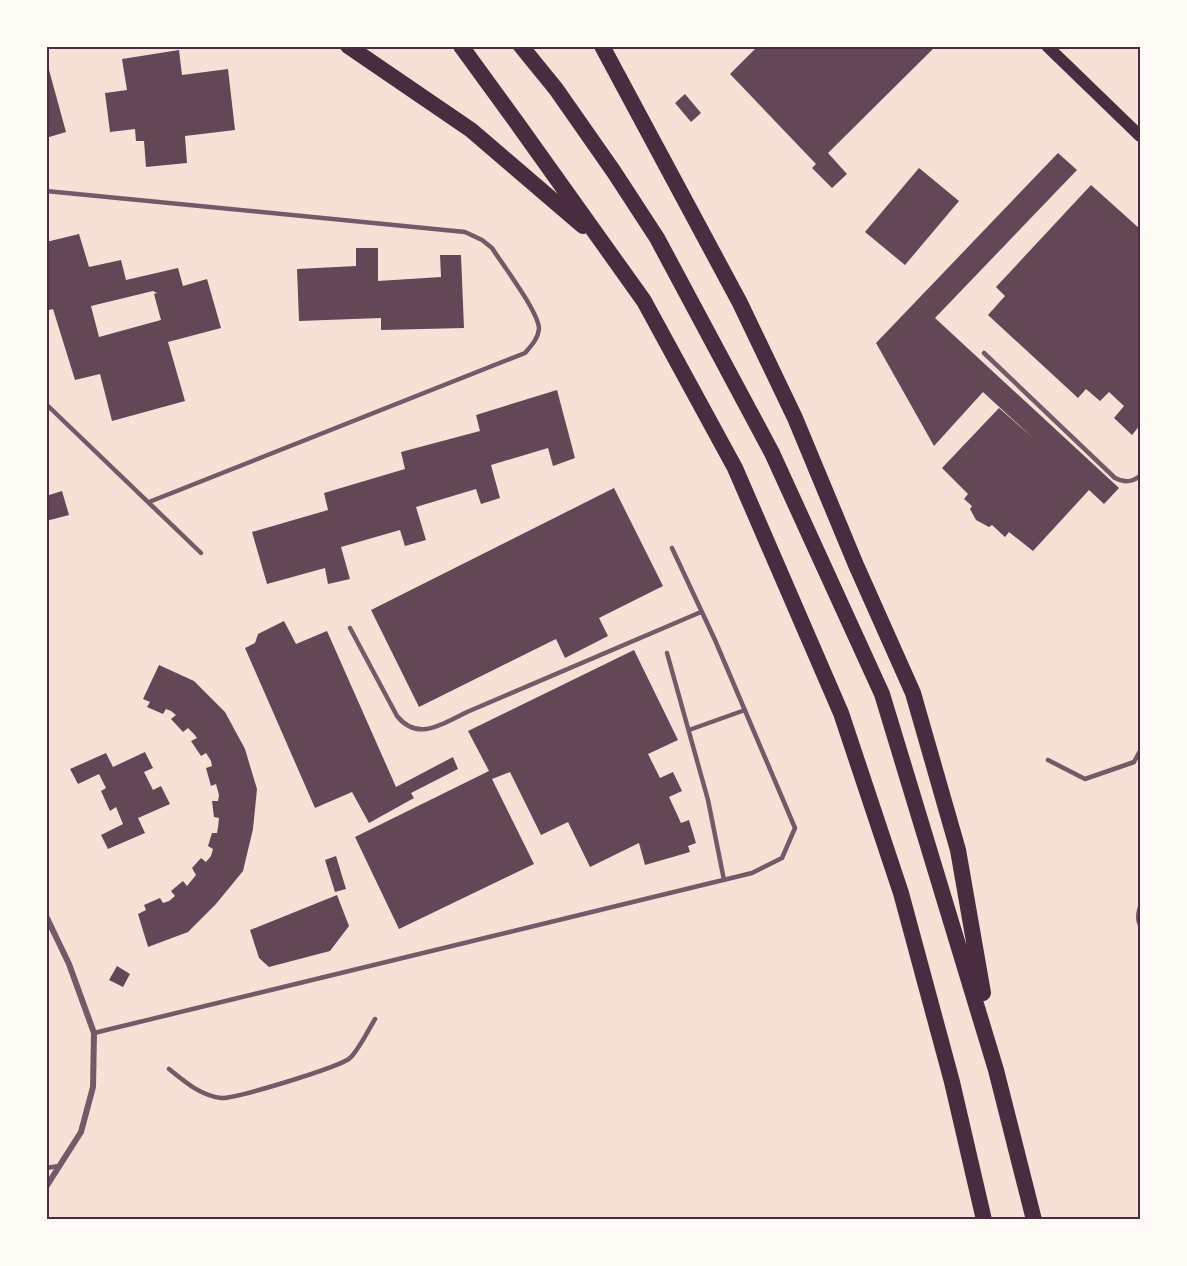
<svg xmlns="http://www.w3.org/2000/svg" width="1187" height="1266" viewBox="0 0 1187 1266" font-family="Cabin,sans-serif">
<style>
.building{fill:#644757;fill-rule:evenodd}
.lines{fill:none;stroke-linecap:round;stroke-linejoin:round}
.service{stroke:#755966;stroke-width:4.5}
.minor{stroke:#755966;stroke-width:6}
.secondary{stroke:#4a2c40;stroke-width:12}
.trunk{stroke:#4a2c40;stroke-width:16}
.neatline{fill:none;stroke:#4a2c40;stroke-width:2}
</style>
<rect width="100%" height="100%" fill="#f7e1d7"/>
<path class="building" d="M 758,46 L 936,46 L 828,153 L 847,174 L 832,188 L 812,168 L 816,164 L 730,74 Z
M 179,50 L 182,75 L 228,69 L 235,130 L 185,136 L 187,163 L 146,167 L 144,141 L 136,141 L 135,129 L 110,132 L 105,93 L 127,90 L 122,59 Z
M 46,59 L 66,132 L 46,138 Z
M 685,94 L 701,113 L 691,122 L 675,103 Z
M 1058,153 L 1077,170 L 935,318 L 1119,488 L 1104,504 L 1089,490 L 1033,551 L 1009,532 L 1005,537 L 992,525 L 989,527 L 976,520 L 970,509 L 972,506 L 964,499 L 968,494 L 942,468 L 999,408 L 1033,438 L 983,392 L 934,446 L 876,343 Z
M 919,168 L 959,201 L 905,265 L 865,232 Z
M 1091,185 L 1140,229 L 1140,425 L 1132,435 L 1114,418 L 1124,406 L 1109,392 L 1100,401 L 1086,389 L 1078,398 L 988,315 L 1005,296 L 996,287 Z
M 79,234 L 89,267 L 121,260 L 126,280 L 178,268 L 183,286 L 207,279 L 221,328 L 168,342 L 185,401 L 112,421 L 100,374 L 75,380 L 53,309 L 49,310 L 46,303 L 46,242 ZM 153,291 L 157,293 L 154,294 L 161,320 L 99,337 L 91,306 Z
M 356,248 L 378,248 L 378,281 L 441,277 L 440,255 L 461,255 L 464,328 L 381,330 L 381,318 L 299,321 L 297,269 L 356,266 Z
M 557,390 L 575,458 L 553,466 L 548,448 L 491,465 L 500,498 L 481,504 L 476,489 L 416,507 L 426,540 L 405,546 L 400,530 L 341,547 L 350,579 L 328,584 L 325,568 L 267,584 L 252,532 L 328,510 L 324,493 L 405,469 L 401,452 L 480,431 L 476,415 Z
M 614,488 L 663,586 L 599,618 L 608,636 L 565,658 L 556,639 L 419,707 L 371,610 Z
M 62,491 L 69,515 L 46,521 L 46,496 Z
M 284,621 L 296,644 L 327,631 L 396,787 L 453,757 L 458,769 L 411,793 L 414,798 L 369,823 L 352,792 L 315,808 L 245,648 L 255,643 L 258,634 Z
M 634,650 L 678,740 L 648,754 L 660,778 L 673,772 L 682,791 L 669,797 L 681,823 L 689,820 L 696,843 L 688,846 L 690,852 L 645,865 L 639,843 L 590,867 L 568,822 L 541,835 L 510,772 L 492,779 L 534,864 L 399,929 L 355,837 L 489,771 L 468,731 Z
M 159,665 L 194,681 L 225,712 L 245,749 L 257,789 L 253,829 L 243,871 L 216,904 L 188,932 L 148,947 L 138,914 L 146,910 L 144,905 L 160,898 L 163,903 L 169,901 L 175,896 L 171,891 L 183,881 L 187,886 L 196,875 L 192,868 L 201,858 L 206,862 L 211,856 L 213,849 L 208,846 L 212,833 L 217,833 L 218,827 L 219,818 L 214,817 L 212,801 L 218,801 L 219,795 L 216,784 L 211,786 L 206,768 L 212,766 L 211,761 L 206,753 L 201,756 L 191,741 L 197,738 L 194,734 L 188,728 L 183,732 L 171,719 L 176,715 L 171,711 L 166,709 L 163,714 L 147,707 L 150,702 L 143,699 Z
M 145,752 L 153,768 L 144,772 L 153,790 L 161,786 L 170,804 L 138,818 L 145,833 L 108,849 L 101,835 L 123,824 L 116,807 L 110,811 L 101,791 L 106,788 L 99,774 L 78,784 L 70,769 L 106,753 L 113,767 Z
M 336,856 L 346,889 L 335,892 L 325,860 Z
M 337,895 L 349,926 L 330,951 L 269,967 L 259,958 L 250,930 Z
M 117,966 L 130,974 L 123,987 L 109,980 Z"/>
<g class="lines">
<path class="service" d="M 46,191 L 465,232 L 482,240 L 492,248 C 502,264 539,312 539,329 C 538,339 531,346 525,353 L 149,502
M 984,353 L 1115,478 C 1125,483 1132,482 1140,476
M 46,404 L 201,553
M 350,628 L 397,716 C 418,742 442,724 467,712 L 701,612
M 667,653 L 708,800 L 724,880
M 689,730 L 745,710
M 1048,760 L 1085,779 L 1134,762 L 1140,751
M 1140,907 C 1138,913 1137,919 1140,925
M 94,1033 L 752,873 L 782,858 L 795,828 L 715,640 L 672,548
M 169,1069 C 185,1082 200,1095 221,1098 C 235,1099 340,1067 350,1058 C 358,1051 369,1029 375,1019
M 46,1168 L 59,1166"/>
<path class="minor" d="M 46,916 L 69,964 L 94,1033 L 93,1087 L 81,1132 L 46,1187"/>
<path class="secondary" d="M 1047,46 L 1140,136"/>
<path class="trunk" d="M 348,46 L 471,130 L 583,226
M 461,46 L 517,123 L 644,301 L 735,468 L 841,713 L 901,893 L 952,1082 L 984,1220
M 521,46 L 556,89 L 614,172 L 657,238 L 772,453 L 882,694 L 996,1070 L 1034,1220
M 602,46 L 740,303 L 795,418 L 856,565 L 913,693 L 958,850 L 983,993"/>
</g>
<rect width="1187" height="1266" fill="none" stroke="#fffaf5" stroke-width="96"/>
<rect x="48" y="48" width="1091" height="1170" class="neatline"/>
</svg>
